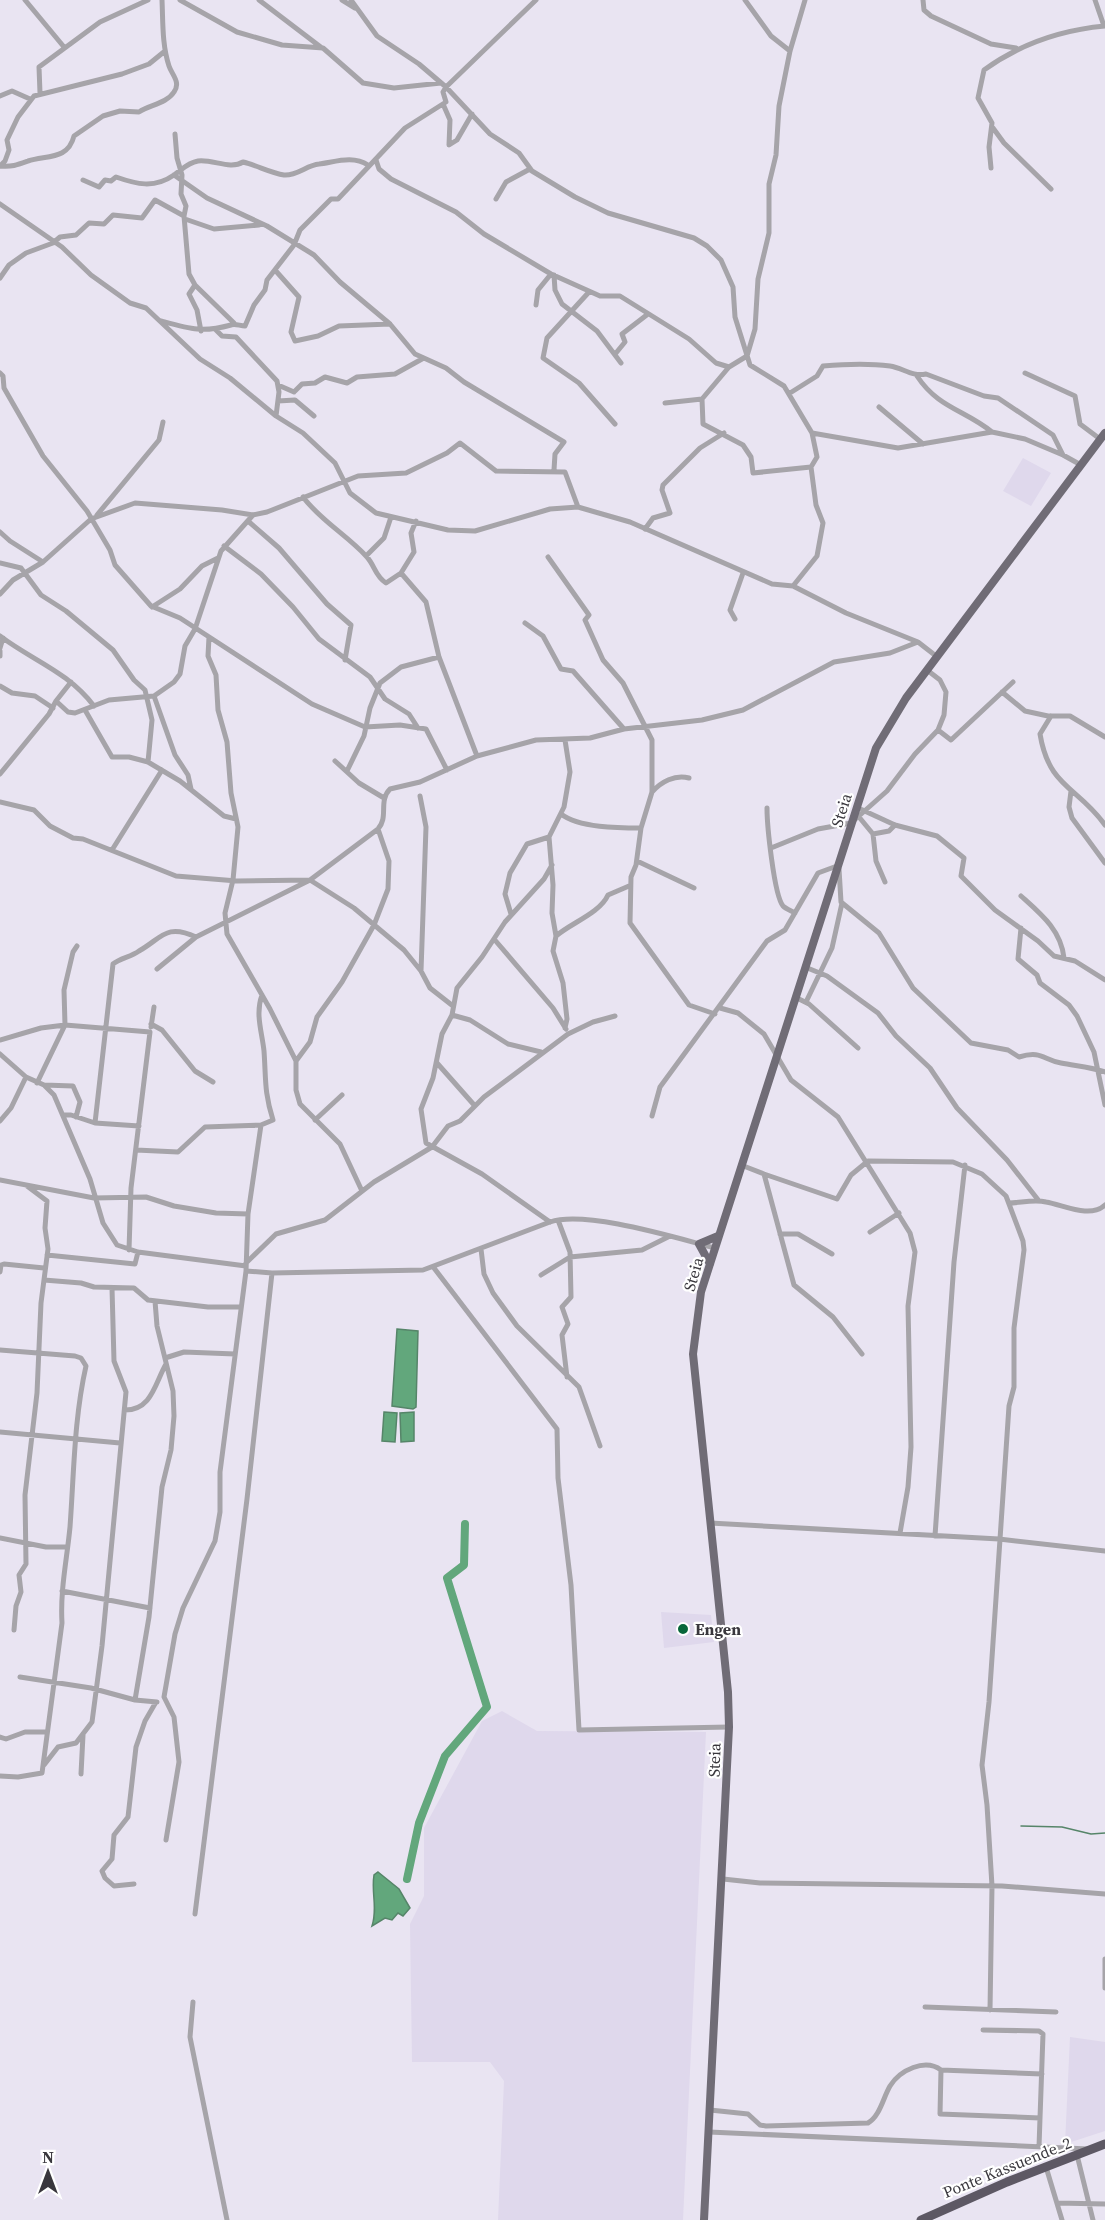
<svg xmlns="http://www.w3.org/2000/svg" width="1105" height="2220" viewBox="0 0 1105 2220" font-family="'Source Serif 4',serif">
<style>
.built{fill:#dfd8ec}
.water{fill:#62a77c;stroke:#568569;stroke-width:1.5}
.lines{fill:none;stroke-linecap:round;stroke-linejoin:round}
.stream{stroke:#568569;stroke-width:1.5}
.river{stroke:#62a77c;stroke-width:8}
.street{stroke:#a6a4a9;stroke-width:5}
.primary{stroke:#706c76;stroke-width:8}
.highway{stroke:#5d5864;stroke-width:9}
.poi-dot{fill:#08663a;stroke:#fff;stroke-width:2}
.labels{text-anchor:middle;stroke-width:4.5;stroke-linejoin:round;paint-order:stroke}
.street-label{font-size:16px;fill:#39373d;stroke:#fff}
.poi-label{font-size:16px;font-weight:bold;fill:#39373d;stroke:#fff;text-anchor:start}
</style>
<rect width="100%" height="100%" fill="#e9e4f2"/>
<path class="built" d="M 1023,458 L 1051,473 L 1031,506 L 1003,491 Z
M 661,1612 L 711,1615 L 714,1642 L 664,1648 Z
M 502,1711 L 537,1731 L 706,1732 L 683,2220 L 498,2220 L 504,2081 L 490,2062 L 412,2062 L 410,1924 L 424,1896 L 424,1828 L 482,1721 Z
M 1070,2037 L 1105,2042 L 1105,2131 L 1065,2144 Z"/>
<path class="water" d="M 397,1329 L 418,1331 L 416,1407 L 413,1409 L 392,1406 Z
M 384,1412 L 397,1413 L 395,1442 L 382,1441 Z
M 414,1412 L 414,1441 L 401,1442 L 400,1413 Z
M 378,1872 L 399,1889 L 410,1908 L 403,1916 L 398,1913 L 392,1920 L 385,1918 L 372,1926 C 378,1908 371,1893 374,1875 Z"/>
<g class="lines">
<path class="stream" d="M 1021,1826 L 1062,1827 L 1091,1834 L 1105,1833"/>
<path class="river" d="M 407,1879 L 419,1823 L 445,1756 L 487,1707 L 447,1578 L 464,1565 L 465,1524"/>
<path class="street" d="M 25,0 L 64,47
M 180,0 L 237,32 L 282,45 L 323,48 L 363,83 L 394,88 L 441,83
M 259,0 L 322,48
M 342,0 L 355,8
M 351,0 L 377,36 L 419,64 L 446,87 L 490,134 L 519,153 L 532,171 L 575,197 L 608,213 L 694,238 L 707,246 L 721,260 L 733,287 L 735,317 L 750,365 L 784,386 L 812,433 L 898,448 L 992,432 L 1025,439 L 1063,455 L 1081,465
M 745,0 L 771,36 L 790,51
M 923,0 L 924,10 L 931,16 L 991,44 L 1016,48
M 1095,0 L 1104,26
M 40,93 L 39,67 L 100,22 L 148,0
M 0,96 L 12,91 L 30,99
M 443,104 L 450,120 L 449,145 L 457,140 L 472,114
M 993,128 L 1004,143 L 1051,189
M 175,134 L 177,158 L 182,175 L 181,194 L 186,206 L 184,216 L 189,274 L 195,285 L 189,294 L 197,310 L 201,331
M 376,160 L 379,169 L 391,179 L 456,212 L 484,234 L 551,274 L 600,296 L 620,296 L 689,339 L 716,363 L 729,367
M 0,166 C 12,167 17,165 28,161 C 47,155 68,160 74,136 L 103,116 L 120,111 L 139,112 C 150,105 167,103 174,92 C 181,82 172,75 169,66 C 162,45 163,22 162,0
M 0,166 L 5,161 L 9,150 L 7,140 L 18,117 L 34,96 L 122,74 L 149,64 L 165,51
M 991,168 L 989,147 L 992,123 L 978,98 L 984,70 C 1020,44 1061,30 1105,26
M 174,175 L 207,198 L 267,226 L 314,255 L 340,282 L 390,324 L 415,354 L 446,368 L 464,382 L 564,442 L 555,454 L 554,470
M 83,180 L 99,187 L 105,180 L 111,181 L 116,177 C 136,184 154,189 174,175 C 183,169 187,163 198,161 C 213,159 230,170 243,162 C 256,165 271,173 284,175 C 297,176 307,165 319,164 C 335,162 353,155 368,165
M 496,199 L 506,182 L 530,169
M 0,204 L 62,247 L 91,275 L 130,303 L 146,308 L 200,359 L 230,378 L 276,416 L 303,433 L 335,463 L 350,493 L 376,513 L 448,530 L 475,531 L 550,509 L 578,507 L 630,522 L 772,584 L 793,586 L 846,613 L 918,642 L 936,656
M 185,219 L 214,229 L 259,225
M 275,270 L 299,297 L 291,332 L 295,341 L 318,336 L 339,326 L 390,324
M 554,275 L 555,290 L 562,304 L 597,331 L 621,363
M 0,278 L 9,265 L 26,253 L 53,243 L 60,237 L 76,235 L 89,223 L 104,224 L 113,215 L 142,218 L 155,200 L 184,216
M 195,285 L 234,323
M 589,292 L 547,338 L 543,358 L 579,383 L 615,424
M 536,305 L 538,290 L 551,274
M 161,321 C 190,329 202,333 231,325 C 235,323 240,326 245,326 L 254,305 L 265,290 L 267,280 L 294,245 L 300,230 L 331,199 L 338,199 L 405,128 L 446,102 L 443,92 L 446,87 L 536,0
M 216,330 L 222,336 L 236,337 L 277,381 L 279,392 L 276,416
M 616,353 L 625,342 L 622,334 L 648,314
M 0,373 L 3,376 L 4,388 L 43,456 L 87,511 L 110,550 L 115,565 L 151,606 L 180,618 L 312,704 L 365,727 L 400,725 L 426,729 L 447,770
M 1025,373 L 1075,396 L 1080,424 L 1100,439
M 917,376 C 938,408 965,410 992,432
M 278,385 L 294,392
M 295,391 L 302,384 L 315,383 L 325,377 L 347,383 L 357,377 L 395,374 L 422,359
M 790,393 L 817,376 L 823,366 C 845,364 868,363 890,366 C 903,368 912,377 926,374 L 984,396 L 998,398 L 1053,435 L 1063,455
M 702,399 L 703,424 L 743,445 L 751,457 L 753,473 L 811,467
M 278,401 L 295,400 L 314,416
M 665,403 L 702,399 L 729,367 L 747,356 L 755,329 L 758,279 L 769,233 L 769,184 L 776,155 L 779,106 L 790,51 L 805,0
M 879,407 L 923,444
M 303,497 C 321,521 347,535 367,557 C 375,566 375,576 386,583 L 401,573 L 414,552 L 411,533 L 416,521
M 97,515 L 159,440 L 163,422
M 248,521 L 279,548 L 327,604 L 351,625 L 345,660
M 645,529 L 653,518 L 670,513 L 662,490 L 663,485 L 700,448 L 724,433
M 0,532 L 10,541 L 43,562
M 224,546 L 261,574 L 293,607 L 319,639 L 370,677 L 385,699 L 409,714 L 418,728
M 366,556 L 384,538 L 391,517
M 548,557 L 589,615 L 585,620 L 603,660 L 623,683 L 652,740 L 652,792 L 641,828 L 636,865 L 631,877 L 630,923 L 689,1005 L 715,1014
M 0,563 L 21,568 L 41,595 L 66,611 L 113,650 L 134,680 L 145,690 L 152,720 L 148,762
M 401,573 L 426,602 L 439,657 L 477,756
M 793,586 L 817,556 L 823,523 L 816,505 L 811,467 L 817,457 L 812,433
M 0,594 L 13,580 L 43,562 L 91,519 L 135,503 L 222,510 L 253,515 L 267,512 L 358,476 L 406,473 L 447,453 L 460,443 L 496,471 L 565,472 L 578,507
M 152,607 L 180,589 L 202,566 L 218,558
M 735,619 L 730,610 L 743,573
M 525,623 L 543,636 L 561,669 L 573,671 L 624,729
M 0,636 C 33,661 67,671 94,706
M 209,637 L 208,656 L 216,675 L 218,710 L 227,742 L 231,793 L 238,827 L 233,880 L 225,913 L 227,934 L 270,1009 L 296,1061 L 296,1090 L 300,1104 L 340,1144 L 362,1191
M 0,648 L 3,638
M 0,651 L 0,656
M 0,686 L 12,693 L 35,696 L 53,708
M 1002,692 L 1025,711 L 1048,716 L 1070,716 L 1105,737
M 154,696 L 175,755 L 188,775 L 191,789
M 56,701 L 71,682
M 85,710 L 112,757 L 129,757 L 148,762 L 180,781 L 224,816 L 236,819
M 1051,716 L 1040,734 C 1049,788 1077,786 1105,825
M 938,730 L 951,740 L 1013,682
M 335,761 L 359,783 L 384,798
M 347,771 L 364,736 L 370,708 L 380,683 L 401,667 L 439,657
M 0,774 L 49,714 L 56,701 L 68,712 L 75,713 L 109,700 L 154,696 L 174,682 L 180,674 L 185,646 L 195,629 L 221,551 L 253,515
M 1071,791 L 1069,807 L 1072,818 L 1105,863
M 652,792 C 661,782 675,774 689,778
M 420,796 L 426,827 L 421,971
M 0,802 L 34,810 L 50,826 L 73,838 L 83,839 L 176,876 L 237,881 L 310,880 L 354,908 L 404,950 L 421,971 L 430,988 L 453,1006
M 856,807 L 895,825 L 937,836 L 964,858 L 961,876 L 995,910 L 1038,941 L 1054,956 L 1075,961 L 1105,980
M 767,808 C 767,825 774,895 783,906 C 786,909 792,911 795,913
M 561,814 C 579,828 619,828 641,828
M 859,817 L 873,834 L 876,861 L 885,882
M 873,834 L 889,831 L 895,825
M 549,837 L 553,885 L 552,913 L 556,936 L 553,951 L 563,983 L 567,1019 L 565,1028
M 771,848 L 818,829 L 851,823 L 887,791 L 915,754 L 938,730 L 944,715 L 946,692 L 940,680 L 927,670
M 112,850 L 162,770
M 637,861 L 694,888
M 839,869 L 841,902 L 879,933 L 913,988 L 971,1043 L 1008,1050 L 1019,1057 C 1042,1050 1043,1060 1061,1063 C 1076,1066 1091,1067 1105,1072
M 1021,896 C 1041,914 1061,930 1064,958
M 511,914 L 505,894 L 510,873 L 527,844 L 549,837 L 564,807 L 570,772 L 565,740
M 1021,928 L 1018,959 L 1037,975 L 1040,983 L 1069,1005 L 1077,1016 L 1094,1052 L 1105,1105
M 556,936 C 571,923 600,913 608,895 L 629,886
M 494,939 L 553,1008 L 566,1029
M 805,967 L 827,976 L 878,1013 L 896,1036 L 930,1068 L 957,1108 L 1007,1160 L 1039,1201
M 157,969 L 196,937
M 795,997 L 809,1004 L 858,1048
M 806,1002 L 832,948 L 842,903
M 720,1008 L 738,1013 L 764,1034 L 791,1080 L 838,1117 L 910,1233 L 915,1252 L 908,1306 L 911,1447 L 908,1487 L 900,1533
M 452,1015 L 470,1020 L 508,1044 L 541,1052
M 151,1024 L 162,1030 L 195,1071 L 213,1082
M 151,1027 L 154,1007
M 0,1040 L 41,1028 L 65,1025 L 150,1032 L 131,1188 L 129,1250
M 0,1054 L 26,1077 L 44,1085 L 54,1095 L 90,1179 L 103,1223 L 117,1245 L 138,1252 L 246,1266
M 296,1061 L 310,1042 L 317,1017 L 342,982 L 374,925 L 388,889 L 389,861 L 378,829
M 437,1063 L 475,1106
M 37,1083 L 65,1025 L 64,990 L 73,952 L 77,946
M 44,1085 L 73,1086 L 80,1102 L 76,1117
M 63,1115 L 71,1115 L 95,1123 L 139,1126
M 652,1116 L 660,1087 L 767,941 L 785,930 L 818,873 L 837,866
M 315,1120 L 342,1095
M 0,1121 L 11,1108 L 26,1077
M 95,1123 L 113,964 C 120,958 131,957 139,951 C 162,938 166,923 196,937 L 310,880 L 378,829 C 389,817 378,801 390,789 L 420,782 L 477,756 L 536,740 L 590,738 L 624,729 L 702,720 L 743,710 L 834,662 L 890,653 L 918,642
M 136,1150 L 178,1152 L 205,1127 L 261,1125 L 273,1120 C 264,1092 266,1078 264,1051 C 262,1032 255,1014 262,995
M 741,1165 L 764,1174 L 794,1285 L 833,1317 L 862,1354
M 764,1174 L 837,1199 L 851,1175 L 868,1161 L 953,1162 L 982,1174 L 1006,1196 L 1023,1241 L 1024,1250 L 1014,1328 L 1014,1387 L 1009,1406 L 989,1702 L 982,1765 L 987,1805 L 992,1886 L 990,2010
M 0,1180 L 94,1198 L 146,1197 L 174,1206 L 216,1213 L 248,1214
M 1009,1203 C 1020,1203 1034,1199 1046,1202 C 1064,1205 1090,1219 1105,1205
M 558,1220 L 570,1252 L 571,1297 L 562,1307 L 568,1324 L 562,1335 L 567,1377
M 550,1222 L 482,1174 L 426,1143 L 421,1109 L 433,1078 L 442,1034 L 452,1015 L 457,988 L 482,957 L 505,922 L 544,879 L 552,865
M 870,1232 L 899,1213
M 780,1234 L 798,1234 L 832,1254
M 481,1249 L 484,1274 L 493,1293 L 517,1326 L 579,1387 L 600,1446
M 47,1255 L 135,1264 L 138,1252
M 246,1263 L 276,1234 L 325,1220 L 374,1182 L 432,1147 L 448,1126 L 460,1121 L 484,1097 L 568,1034 L 593,1022 L 615,1016
M 434,1268 L 557,1429 L 558,1478 L 571,1585 L 579,1730 L 729,1727
M 246,1271 L 272,1273 L 423,1270 L 550,1222 C 586,1210 676,1238 715,1248
M 0,1272 L 1,1265 L 4,1264 L 44,1268
M 541,1275 L 570,1257 L 642,1250 L 668,1237
M 44,1280 L 81,1283 L 94,1287 L 134,1288 L 148,1300 L 208,1307 L 241,1307
M 0,1350 L 75,1356 L 81,1358 L 86,1366 C 74,1419 74,1473 70,1527 C 67,1559 60,1590 62,1623 L 42,1773 L 18,1777 L 0,1776
M 165,1358 L 184,1352 L 235,1354
M 125,1410 C 152,1410 155,1383 166,1364
M 0,1432 L 120,1443
M 710,1523 L 999,1539 L 1105,1551
M 935,1536 L 954,1262 L 965,1165
M 0,1538 L 46,1547 L 66,1547
M 62,1591 L 150,1608
M 14,1630 L 16,1606 L 21,1592 L 19,1575 L 26,1564 L 25,1495 L 37,1393 L 41,1303 L 48,1249 L 45,1228 L 47,1201 L 27,1186
M 20,1677 L 91,1688 L 135,1700 L 157,1702
M 135,1700 L 149,1617 L 162,1487 L 171,1450 L 174,1416 L 173,1391 L 157,1326 L 155,1301
M 0,1737 L 6,1739 L 25,1732 L 46,1732
M 44,1765 L 58,1747 L 76,1743 L 92,1722 L 102,1646 L 126,1392 L 114,1361 L 112,1288
M 81,1774 L 83,1735
M 166,1840 L 179,1762 L 174,1717 L 164,1697 L 175,1634 L 183,1608 L 215,1541 L 220,1512 L 220,1472 L 246,1271 L 248,1214 L 261,1125
M 723,1879 L 760,1883 L 1002,1886 L 1105,1894
M 134,1884 L 114,1886 L 105,1878 L 102,1871 L 112,1859 L 114,1835 L 128,1817 L 136,1747 L 145,1721 L 156,1702
M 195,1914 L 247,1499 L 272,1273
M 1105,1959 L 1105,1988
M 193,2002 L 190,2037 L 227,2220
M 925,2007 L 1056,2012
M 941,2070 L 940,2114 L 1040,2118 L 1043,2034 L 1039,2031 L 983,2030
M 710,2110 L 748,2114 L 760,2125 L 766,2126 L 868,2123 C 880,2116 883,2098 890,2086 C 900,2070 925,2058 941,2070 L 1042,2074
M 709,2132 L 1088,2149
M 1039,2147 L 1040,2118
M 1077,2155 L 1093,2220
M 1046,2167 L 1062,2220
M 1057,2203 L 1105,2204"/>
<path class="primary" d="M 710,1264 L 699,1244 L 718,1236
M 704,2220 L 729,1727 L 728,1692 L 693,1354 L 701,1292 L 876,748 L 906,698 L 1105,433"/>
<path class="highway" d="M 921,2220 L 1007,2182 L 1105,2144"/>
</g>
<circle class="poi-dot" cx="683" cy="1629" r="6"/>
<g class="labels">
<g class="street-label">
<text transform="translate(841 810) rotate(-72)" y="6">Steia</text>
<text transform="translate(693 1274) rotate(-74)" y="6">Steia</text>
<text transform="translate(714 1760) rotate(-88)" y="6">Steia</text>
<text transform="translate(1007 2167) rotate(-22)" y="6">Ponte Kassuende_2</text>
</g>
<g class="poi-label">
<text x="695" y="1635">Engen</text>
</g>
</g>
<g transform="translate(48 2172)" stroke="#ffffff" stroke-width="4.5" paint-order="stroke">
<path d="M0-4.5L10 22L0 15L-10 22Z" fill="#39373d"/>
<text y="-9" font-size="16" font-weight="bold" text-anchor="middle" fill="#39373d">N</text>
</g>
</svg>
